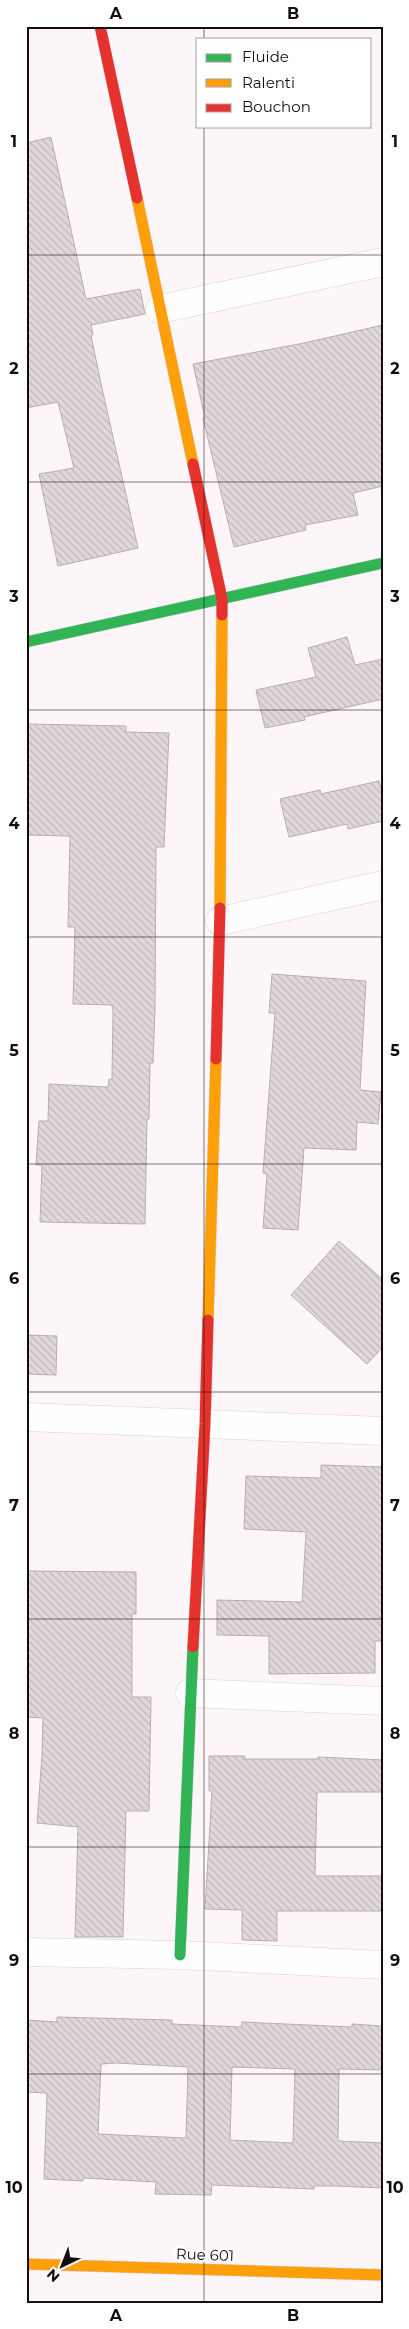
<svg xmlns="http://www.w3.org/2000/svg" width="409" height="2329" viewBox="0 0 409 2329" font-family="Montserrat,sans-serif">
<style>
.building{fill:url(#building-back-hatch);stroke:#b7aeb3;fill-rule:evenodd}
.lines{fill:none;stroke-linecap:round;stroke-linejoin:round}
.street-casing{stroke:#dad1d5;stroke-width:29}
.fast-casing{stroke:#dad1d5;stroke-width:12}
.slow-casing{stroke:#dad1d5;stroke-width:12}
.jam-casing{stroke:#dad1d5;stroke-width:12}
.street{stroke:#fffefe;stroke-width:28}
.fast{stroke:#30b455;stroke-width:11}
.slow{stroke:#ff9f0a;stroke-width:11}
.jam{stroke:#e5322d;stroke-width:11}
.grid{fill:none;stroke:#150c11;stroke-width:1;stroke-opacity:0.55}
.labels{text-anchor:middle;stroke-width:4.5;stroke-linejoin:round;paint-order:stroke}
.street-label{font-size:15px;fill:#150c11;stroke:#fff}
.neatline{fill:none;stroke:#150c11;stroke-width:2}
.grid-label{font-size:16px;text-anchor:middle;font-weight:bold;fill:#150c11}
</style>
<defs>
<pattern id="building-back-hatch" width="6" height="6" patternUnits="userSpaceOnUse" patternTransform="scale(1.25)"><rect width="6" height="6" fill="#e0d8dc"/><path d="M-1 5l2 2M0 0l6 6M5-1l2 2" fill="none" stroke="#bfb8bc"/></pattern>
</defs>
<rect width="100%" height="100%" fill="#fcf6f9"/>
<path class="building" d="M 51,137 L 86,299 L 140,289 L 145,314 L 91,325 L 93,335 L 91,336 L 102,388 L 138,548 L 58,566 L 39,474 L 74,468 L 58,402 L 26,408 L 26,143 Z
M 383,325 L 383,486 L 353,493 L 358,515 L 305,525 L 306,530 L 234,547 L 203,418 L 205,418 L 193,364 L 304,343 Z
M 347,637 L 355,665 L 383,659 L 383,699 L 304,717 L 305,720 L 265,728 L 256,690 L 316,677 L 308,648 Z
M 26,724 L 126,726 L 126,732 L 169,733 L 164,847 L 156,847 L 155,1009 L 153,1063 L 150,1063 L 149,1119 L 147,1119 L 145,1224 L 40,1222 L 42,1165 L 36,1165 L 39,1121 L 48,1121 L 49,1084 L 108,1087 L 109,1079 L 112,1079 L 113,1011 L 112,1005 L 73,1004 L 75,927 L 68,927 L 70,836 L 26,835 Z
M 379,781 L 383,797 L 383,821 L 348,829 L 347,824 L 289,837 L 280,799 L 320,790 L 321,794 Z
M 272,974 L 366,981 L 360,1090 L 381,1092 L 378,1124 L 357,1122 L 356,1150 L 304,1148 L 298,1230 L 263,1228 L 267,1174 L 263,1173 L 275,1013 L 269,1013 Z
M 339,1241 L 383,1280 L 383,1347 L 367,1364 L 291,1295 Z
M 26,1335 L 57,1336 L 56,1375 L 26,1374 Z
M 321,1465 L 382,1467 L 383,1641 L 375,1641 L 375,1673 L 269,1674 L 269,1636 L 217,1635 L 217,1600 L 302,1602 L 306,1532 L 244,1529 L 246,1476 L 321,1478 Z
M 26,1571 L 136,1572 L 136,1614 L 132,1614 L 132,1697 L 151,1697 L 149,1811 L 126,1811 L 123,1937 L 75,1937 L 78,1827 L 37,1823 L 42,1755 L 43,1718 L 26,1717 Z
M 209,1756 L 245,1756 L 245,1759 L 318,1759 L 318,1757 L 383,1760 L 383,1792 L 317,1792 L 315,1876 L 383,1876 L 383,1911 L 277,1911 L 277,1941 L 242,1940 L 242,1910 L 205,1909 L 212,1791 L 209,1791 Z
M 57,2017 L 172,2020 L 172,2024 L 241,2027 L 242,2022 L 352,2027 L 352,2024 L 383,2026 L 383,2070 L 339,2069 L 338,2141 L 383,2143 L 383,2188 L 335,2186 L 314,2186 L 314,2189 L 212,2185 L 211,2195 L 155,2194 L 156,2182 L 83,2178 L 83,2181 L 44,2179 L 47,2093 L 26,2092 L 26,2020 L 57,2022 ZM 116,2063 L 188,2067 L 186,2138 L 98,2134 L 101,2064 ZM 232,2067 L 295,2069 L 293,2143 L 230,2140 Z"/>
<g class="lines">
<g class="street-casing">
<path id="street" d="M 160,309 L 383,262
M 220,921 L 383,885
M 26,1417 L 383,1431
M 190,1693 L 383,1701
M 26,1952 L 180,1955 L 383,1965"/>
</g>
<g class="fast-casing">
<path id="fast" d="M 26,642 L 383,563
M 180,1955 L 193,1647"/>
</g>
<g class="slow-casing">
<path id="slow" d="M 137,198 L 193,464
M 220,908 L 222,615
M 208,1320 L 216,1059
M 26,2264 L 383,2275"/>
</g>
<g class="jam-casing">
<path id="jam" d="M 100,26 L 137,198
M 193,464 L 222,599 L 222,615
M 216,1059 L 220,908
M 193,1647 L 205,1424 L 208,1320"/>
</g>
<use href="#street" class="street"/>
<use href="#fast" class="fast"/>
<use href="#slow" class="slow"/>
<use href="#jam" class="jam"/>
</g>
<path class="grid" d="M 204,26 L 204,39M 204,126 L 204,2303M 26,255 L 383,255M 26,482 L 383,482M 26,710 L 383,710M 26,937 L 383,937M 26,1164 L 383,1164M 26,1392 L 383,1392M 26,1619 L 383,1619M 26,1847 L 383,1847M 26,2074 L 383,2074"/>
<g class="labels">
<g class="street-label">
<text transform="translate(205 2255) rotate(2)" y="5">Rue 601</text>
</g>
</g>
<rect width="409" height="2329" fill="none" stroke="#ffffff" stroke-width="55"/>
<rect x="196" y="38" width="175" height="90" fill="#ffffff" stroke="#a19ea0"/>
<rect x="206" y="54" width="25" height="8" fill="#30b455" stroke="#a19ea0"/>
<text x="242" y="62" font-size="15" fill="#150c11">Fluide</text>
<rect x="206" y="79" width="25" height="8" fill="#ff9f0a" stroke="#a19ea0"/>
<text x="242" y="88" font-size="15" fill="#150c11">Ralenti</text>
<rect x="206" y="104" width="25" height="8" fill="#e5322d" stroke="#a19ea0"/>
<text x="242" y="112" font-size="15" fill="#150c11">Bouchon</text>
<g transform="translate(62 2266) rotate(223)" stroke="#ffffff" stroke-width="4" paint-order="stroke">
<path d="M0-4L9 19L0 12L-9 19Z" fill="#150c11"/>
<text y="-8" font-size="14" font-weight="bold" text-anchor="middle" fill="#150c11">N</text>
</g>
<rect x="28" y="28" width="354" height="2274" class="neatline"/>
<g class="grid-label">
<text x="116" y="19">A</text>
<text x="293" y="19">B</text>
<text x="14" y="147">1</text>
<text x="395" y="147">1</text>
<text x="14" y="374">2</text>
<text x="395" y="374">2</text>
<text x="14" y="602">3</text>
<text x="395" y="602">3</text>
<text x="14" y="829">4</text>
<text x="395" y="829">4</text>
<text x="14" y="1056">5</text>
<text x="395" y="1056">5</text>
<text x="14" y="1284">6</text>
<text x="395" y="1284">6</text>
<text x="14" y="1511">7</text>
<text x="395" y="1511">7</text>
<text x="14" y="1739">8</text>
<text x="395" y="1739">8</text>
<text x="14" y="1966">9</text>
<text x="395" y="1966">9</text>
<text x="14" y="2193">10</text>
<text x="395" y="2193">10</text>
<text x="116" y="2321">A</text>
<text x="293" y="2321">B</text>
</g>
</svg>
